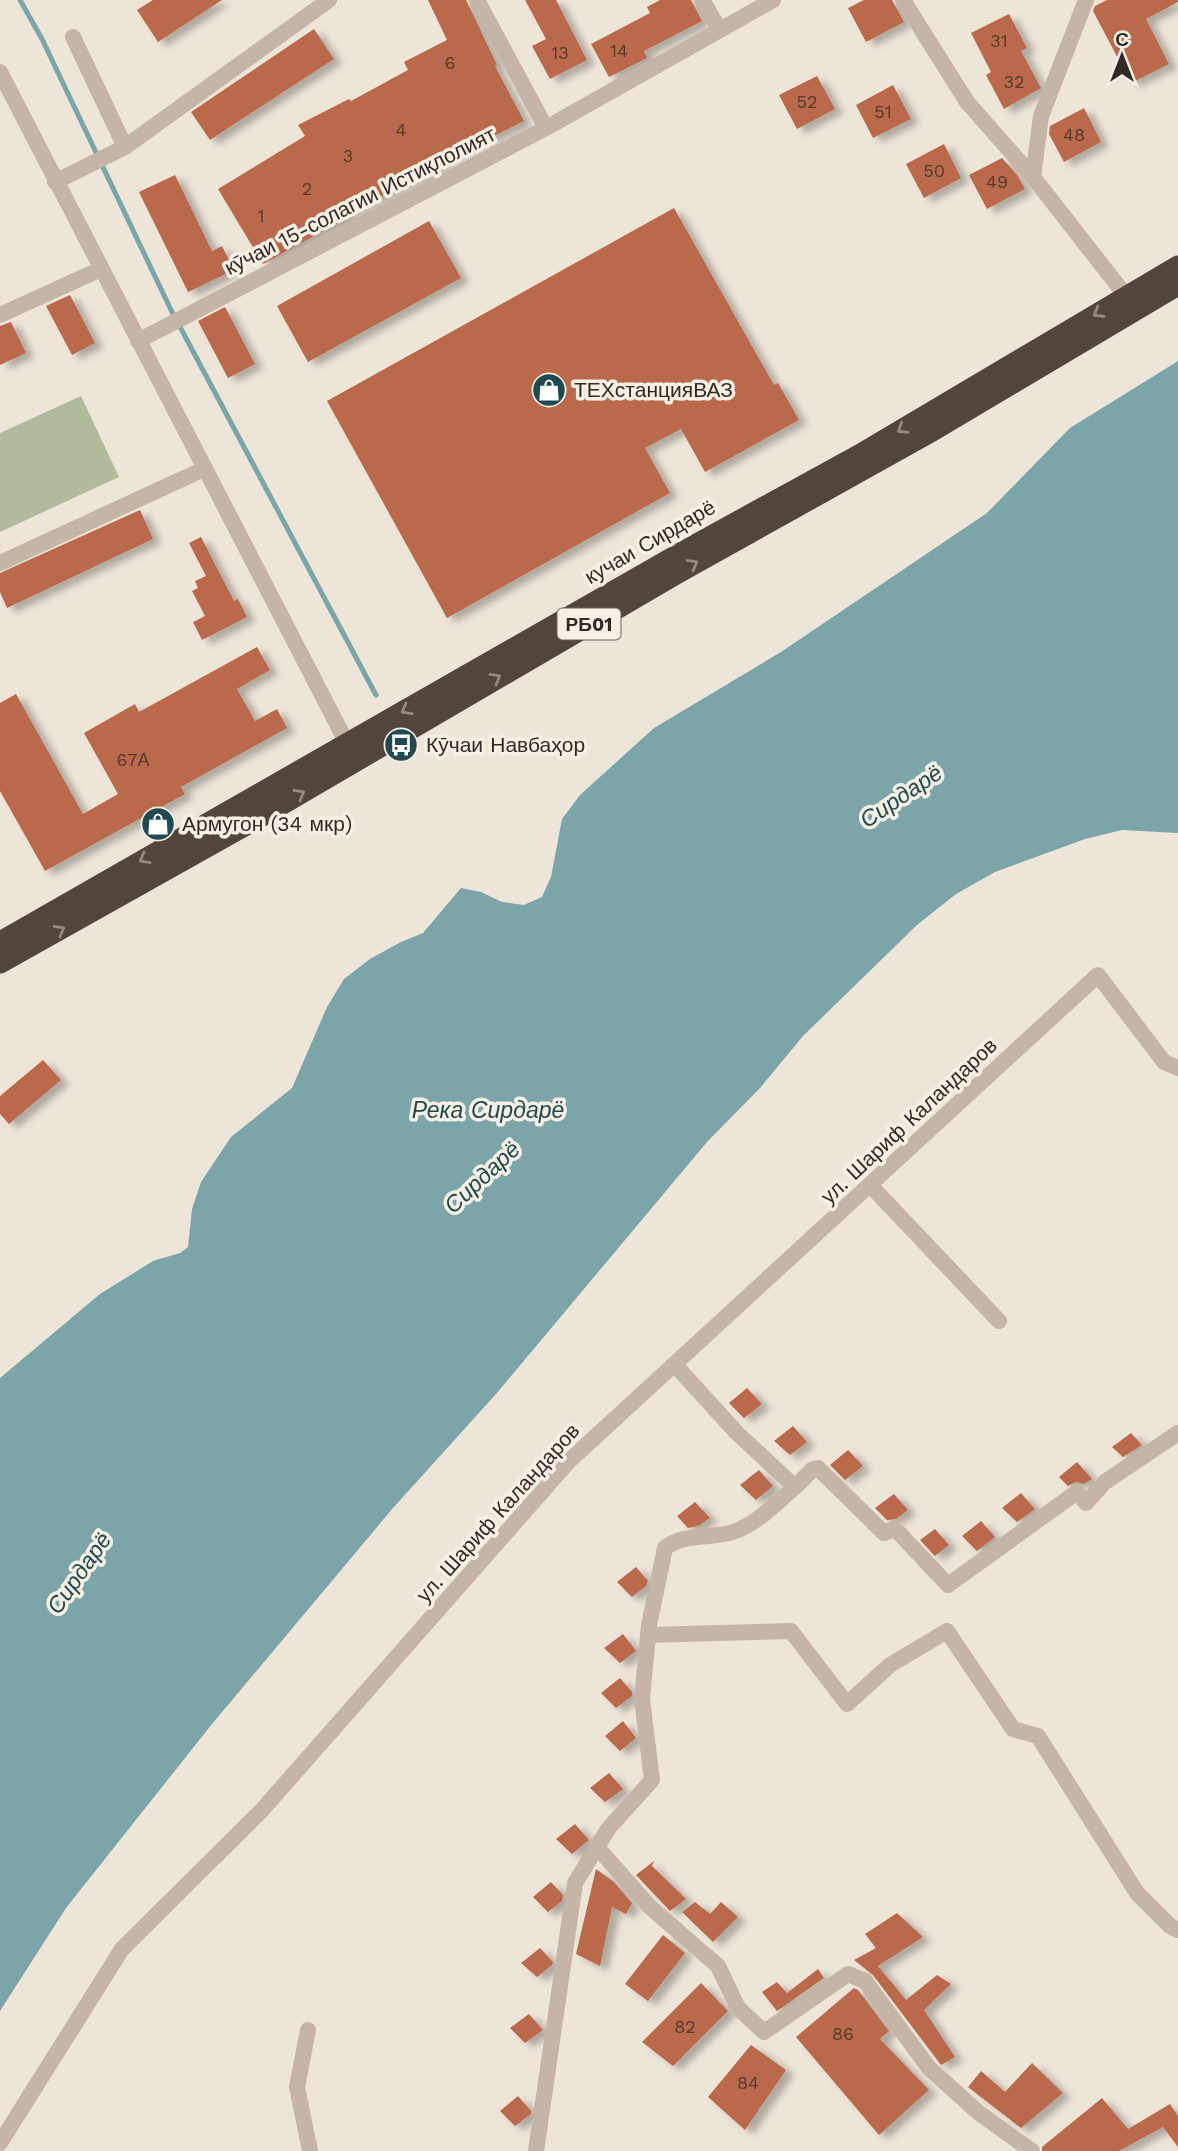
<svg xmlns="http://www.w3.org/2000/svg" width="1178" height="2151" viewBox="0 0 1178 2151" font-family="'Work Sans',sans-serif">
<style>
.green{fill:#afbb9a}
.water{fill:#7ba5a8}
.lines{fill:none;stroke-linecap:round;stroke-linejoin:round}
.stream{stroke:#7ba5a8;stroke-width:5}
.building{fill:#ba694b;filter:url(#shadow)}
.street{stroke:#c5b5a6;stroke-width:16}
.highway{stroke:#52453e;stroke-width:21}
.oneway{stroke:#948980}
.labels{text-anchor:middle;stroke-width:7;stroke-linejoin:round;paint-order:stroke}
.number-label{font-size:18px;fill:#543a2f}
.shield{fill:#f6efe4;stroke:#6d655f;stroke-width:2}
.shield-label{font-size:19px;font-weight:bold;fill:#322a26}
.street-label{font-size:21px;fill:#322a26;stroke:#f6efe4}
.poi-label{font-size:21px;fill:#322a26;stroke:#f6efe4;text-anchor:start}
.water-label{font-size:23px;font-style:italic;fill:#204a4f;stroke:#f6efe4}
</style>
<defs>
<filter id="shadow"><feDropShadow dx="8" dy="4.5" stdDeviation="3.5" flood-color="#0004"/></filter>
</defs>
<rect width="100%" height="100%" fill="#eee5d9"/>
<path class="green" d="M 81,396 L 119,477 L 0,532 L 0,433 Z"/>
<path class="water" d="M 1178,361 L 1178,833 L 1122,830 L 1085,839 L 995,872 L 956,894 L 917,925 L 803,1036 L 760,1088 L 707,1142 L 496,1394 L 393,1508 L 212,1724 L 66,1908 L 0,2011 L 0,1378 L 100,1294 L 153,1261 L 180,1253 L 188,1247 L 192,1209 L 201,1182 L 231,1137 L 292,1088 L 327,1007 L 344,979 L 370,959 L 401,942 L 423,933 L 461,888 L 481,892 L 502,902 L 524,905 L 542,897 L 551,877 L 562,819 L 580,795 L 654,728 L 781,652 L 987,513 L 1070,428 Z"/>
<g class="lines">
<path class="stream" d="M 20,0 L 42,39 L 171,310 L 376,695"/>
</g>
<path class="building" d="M 153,0 L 222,0 L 158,42 L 137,10 Z
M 428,0 L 466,0 L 497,65 L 495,66 L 524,121 L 442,162 L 443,164 L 345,215 L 347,218 L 263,264 L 218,189 L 305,136 L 298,125 L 349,99 L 351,101 L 408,70 L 404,62 L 447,40 Z
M 525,0 L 556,0 L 587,60 L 550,79 L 532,46 L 546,39 Z
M 660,0 L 691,0 L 702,21 L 644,51 L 647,58 L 609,77 L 591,44 L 650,13 L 647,7 Z
M 864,0 L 892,0 L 904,22 L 866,42 L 848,8 Z
M 1107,0 L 1178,0 L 1178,2 L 1146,19 L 1169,64 L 1131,83 L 1093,11 L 1095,6 Z
M 1009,14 L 1027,48 L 1021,51 L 1041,88 L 1004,109 L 986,75 L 991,72 L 971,33 Z
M 314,29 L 334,59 L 210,140 L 191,112 Z
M 817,76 L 835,109 L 797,129 L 779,95 Z
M 893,85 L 911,119 L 873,138 L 856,105 Z
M 1084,108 L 1101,142 L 1064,162 L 1049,134 L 1050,126 Z
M 944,144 L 961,178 L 924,198 L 906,164 Z
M 1002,158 L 1017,175 L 1025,189 L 987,209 L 969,175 Z
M 175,175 L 212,251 L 222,246 L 234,270 L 188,292 L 139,192 Z
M 674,208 L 774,385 L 778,383 L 799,420 L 705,472 L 681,429 L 645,448 L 670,493 L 447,618 L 327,401 Z
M 429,221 L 461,278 L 308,362 L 277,306 Z
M 70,295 L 95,343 L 72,355 L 46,306 Z
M 225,307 L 255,364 L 228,378 L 198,321 Z
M 11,322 L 26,353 L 0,365 L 0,326 Z
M 140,510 L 153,539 L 7,608 L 0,592 L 0,573 Z
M 201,537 L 234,601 L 238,599 L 247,617 L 202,640 L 193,622 L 205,616 L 192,591 L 198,588 L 195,581 L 206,576 L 189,543 Z
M 257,647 L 270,670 L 237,689 L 255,721 L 277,709 L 287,728 L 181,787 L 185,794 L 45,871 L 0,791 L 0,703 L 16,694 L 83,814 L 118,794 L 84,733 L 135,704 L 139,712 Z
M 43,1060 L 61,1080 L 9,1124 L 0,1114 L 0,1096 Z
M 747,1388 L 762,1404 L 744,1418 L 729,1403 Z
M 793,1426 L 807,1442 L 790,1455 L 774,1441 Z
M 1131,1433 L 1142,1445 L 1123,1457 L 1112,1447 Z
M 848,1450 L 863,1466 L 845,1480 L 830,1465 Z
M 1077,1462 L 1092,1479 L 1084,1484 L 1076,1482 L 1068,1486 L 1059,1477 Z
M 759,1470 L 773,1486 L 756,1500 L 740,1485 Z
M 1021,1493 L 1035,1509 L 1017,1522 L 1002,1508 Z
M 894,1494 L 908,1510 L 896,1519 L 887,1520 L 875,1508 Z
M 695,1502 L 710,1518 L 698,1526 L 688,1528 L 677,1516 Z
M 981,1521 L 995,1537 L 977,1551 L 962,1536 Z
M 935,1529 L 949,1545 L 935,1556 L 920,1540 Z
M 636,1567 L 648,1581 L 646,1586 L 632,1597 L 617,1582 Z
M 623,1634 L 636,1651 L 620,1663 L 604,1648 Z
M 620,1678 L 632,1692 L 632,1696 L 616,1708 L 601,1693 Z
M 623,1721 L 636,1738 L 620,1751 L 605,1736 Z
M 609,1773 L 623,1789 L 605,1802 L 590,1788 Z
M 575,1824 L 589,1840 L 572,1854 L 556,1839 Z
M 654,1861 L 652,1866 L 686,1899 L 670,1911 L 636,1875 Z
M 596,1869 L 614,1882 L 632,1903 L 626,1914 L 612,1907 L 600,1966 L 576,1954 Z
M 551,1882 L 563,1895 L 562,1901 L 548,1912 L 533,1897 Z
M 695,1902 L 710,1914 L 721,1902 L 738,1917 L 713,1942 L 682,1912 Z
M 897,1913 L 923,1937 L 878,1966 L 906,2000 L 937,1975 L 951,1984 L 924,2010 L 955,2057 L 941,2065 L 873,1975 L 854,1960 L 876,1948 L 865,1934 Z
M 663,1935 L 685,1953 L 648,2001 L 625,1984 Z
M 540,1948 L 553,1962 L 552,1965 L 537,1977 L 521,1963 Z
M 818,1969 L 824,1978 L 777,2011 L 762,1992 L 777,1982 L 787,1993 Z
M 701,1983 L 728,2011 L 673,2066 L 642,2042 Z
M 854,1988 L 858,1990 L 889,2031 L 880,2039 L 929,2090 L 879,2135 L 796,2037 Z
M 529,2014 L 543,2030 L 525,2043 L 510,2028 Z
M 751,2045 L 786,2070 L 745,2130 L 708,2097 Z
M 1032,2063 L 1063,2093 L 1021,2128 L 968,2087 L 981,2071 L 1005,2092 Z
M 518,2096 L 531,2111 L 531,2114 L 515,2126 L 500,2111 Z
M 1102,2098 L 1128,2129 L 1170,2104 L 1178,2116 L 1178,2147 L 1163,2127 L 1119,2151 L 1042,2151 L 1042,2147 Z"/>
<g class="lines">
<path class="street" d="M 903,0 L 967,102 L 1033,177 L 1126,296
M 720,30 L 773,0
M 73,37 L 125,147
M 0,72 L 351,751
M 546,128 L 720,30 L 702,0
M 1033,177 L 1041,116 L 1086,0
M 55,182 L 125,147 L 329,0
M 0,315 L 101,269
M 138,341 L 546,128 L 477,0
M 0,563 L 204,469
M 870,1185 L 999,1321
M 795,1487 L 813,1469 L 818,1468 L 884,1533 L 894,1529 L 899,1533 L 948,1585 L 1077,1492 L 1086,1503 L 1105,1482 L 1178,1433
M 648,1635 L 791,1631 L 847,1704 L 890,1665 L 947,1631 L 1013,1729 L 1038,1736 L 1137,1893 L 1170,1926 L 1178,1930
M 597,1847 L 650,1907 L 718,1966 L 738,2008 L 764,2032 L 848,1974 L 865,1981 L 929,2068 L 979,2113 L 1032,2151
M 308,2030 L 297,2087 L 310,2151
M 0,2143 L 122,1949 L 262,1810 L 569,1461 L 1098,975 L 1164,1062 L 1178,1068
M 536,2151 L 575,1883 L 608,1829 L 652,1780 L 642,1699 L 649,1625 L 665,1548 C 683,1533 711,1539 733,1532 C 757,1524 776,1503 795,1487 L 737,1433 L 675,1365"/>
<path class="highway" d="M 0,942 L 682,552 L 859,455 L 1178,266
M 0,963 L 262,816 L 678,573 L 934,430 L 1178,285"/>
</g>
<defs><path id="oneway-chevron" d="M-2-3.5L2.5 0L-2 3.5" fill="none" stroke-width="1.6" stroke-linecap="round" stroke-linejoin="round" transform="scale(1.75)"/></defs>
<g class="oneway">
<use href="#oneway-chevron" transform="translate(1098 313) rotate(149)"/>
<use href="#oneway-chevron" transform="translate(902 429) rotate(149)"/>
<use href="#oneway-chevron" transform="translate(693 564) rotate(-29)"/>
<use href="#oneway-chevron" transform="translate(496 678) rotate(-30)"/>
<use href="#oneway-chevron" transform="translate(406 710) rotate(151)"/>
<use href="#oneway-chevron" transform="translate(300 794) rotate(-30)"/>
<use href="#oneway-chevron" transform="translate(144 859) rotate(150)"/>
<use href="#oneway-chevron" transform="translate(60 930) rotate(-29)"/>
</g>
<defs>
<g id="shop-disc" transform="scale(1.75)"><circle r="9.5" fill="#204a4f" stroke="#f6efe4"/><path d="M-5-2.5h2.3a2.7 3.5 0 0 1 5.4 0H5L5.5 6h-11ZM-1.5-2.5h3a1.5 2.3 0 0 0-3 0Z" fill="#fff"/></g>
<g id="bus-disc" transform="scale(1.75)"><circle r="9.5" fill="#204a4f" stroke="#f6efe4"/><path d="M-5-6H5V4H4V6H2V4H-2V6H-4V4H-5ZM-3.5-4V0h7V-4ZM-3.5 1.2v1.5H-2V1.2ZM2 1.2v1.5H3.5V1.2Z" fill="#fff"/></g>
</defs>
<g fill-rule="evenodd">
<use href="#shop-disc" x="549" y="390"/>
<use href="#bus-disc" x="401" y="745"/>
<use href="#shop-disc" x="158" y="824"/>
</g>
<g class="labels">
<g class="number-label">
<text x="999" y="47">31</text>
<text x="619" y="57">14</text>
<text x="560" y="59">13</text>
<text x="450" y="69">6</text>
<text x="1014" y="88">32</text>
<text x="807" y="108">52</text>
<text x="883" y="118">51</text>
<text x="401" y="136">4</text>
<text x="1074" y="141">48</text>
<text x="348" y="162">3</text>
<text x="934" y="177">50</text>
<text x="997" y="188">49</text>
<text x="307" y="195">2</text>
<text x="261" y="222">1</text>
<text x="133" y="766">67А</text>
<text x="685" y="2033">82</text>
<text x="843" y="2040">86</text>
<text x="748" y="2089">84</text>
</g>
<rect class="shield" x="557.5" y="608.5" width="63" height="31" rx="5"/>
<g class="shield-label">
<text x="589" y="631">РБ01</text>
</g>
<g class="street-label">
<text transform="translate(360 201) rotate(-27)" y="7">кӯчаи 15-солагии Истиқлолият</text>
<text transform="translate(650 542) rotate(-30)" y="7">кучаи Сирдарё</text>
<text transform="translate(909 1121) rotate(-43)" y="7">ул. Шариф Каландаров</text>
<text transform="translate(498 1513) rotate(-48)" y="7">ул. Шариф Каландаров</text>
</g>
<g class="poi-label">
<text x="574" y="397">ТЕХстанцияВАЗ</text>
<text x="426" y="752">Кӯчаи Навбаҳор</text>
<text x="182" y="831">Армугон (34 мкр)</text>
</g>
<g class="water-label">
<text transform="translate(901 796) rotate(-34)" y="8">Сирдарё</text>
<text x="488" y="1118">Река Сирдарё</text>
<text transform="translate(482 1177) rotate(-43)" y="8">Сирдарё</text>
<text transform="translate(79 1573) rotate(-55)" y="8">Сирдарё</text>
</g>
</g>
<g transform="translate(1122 56)" stroke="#f6efe4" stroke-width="5" paint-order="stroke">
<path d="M0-5L12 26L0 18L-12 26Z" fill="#322a26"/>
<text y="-10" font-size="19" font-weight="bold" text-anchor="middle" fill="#322a26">С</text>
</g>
</svg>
